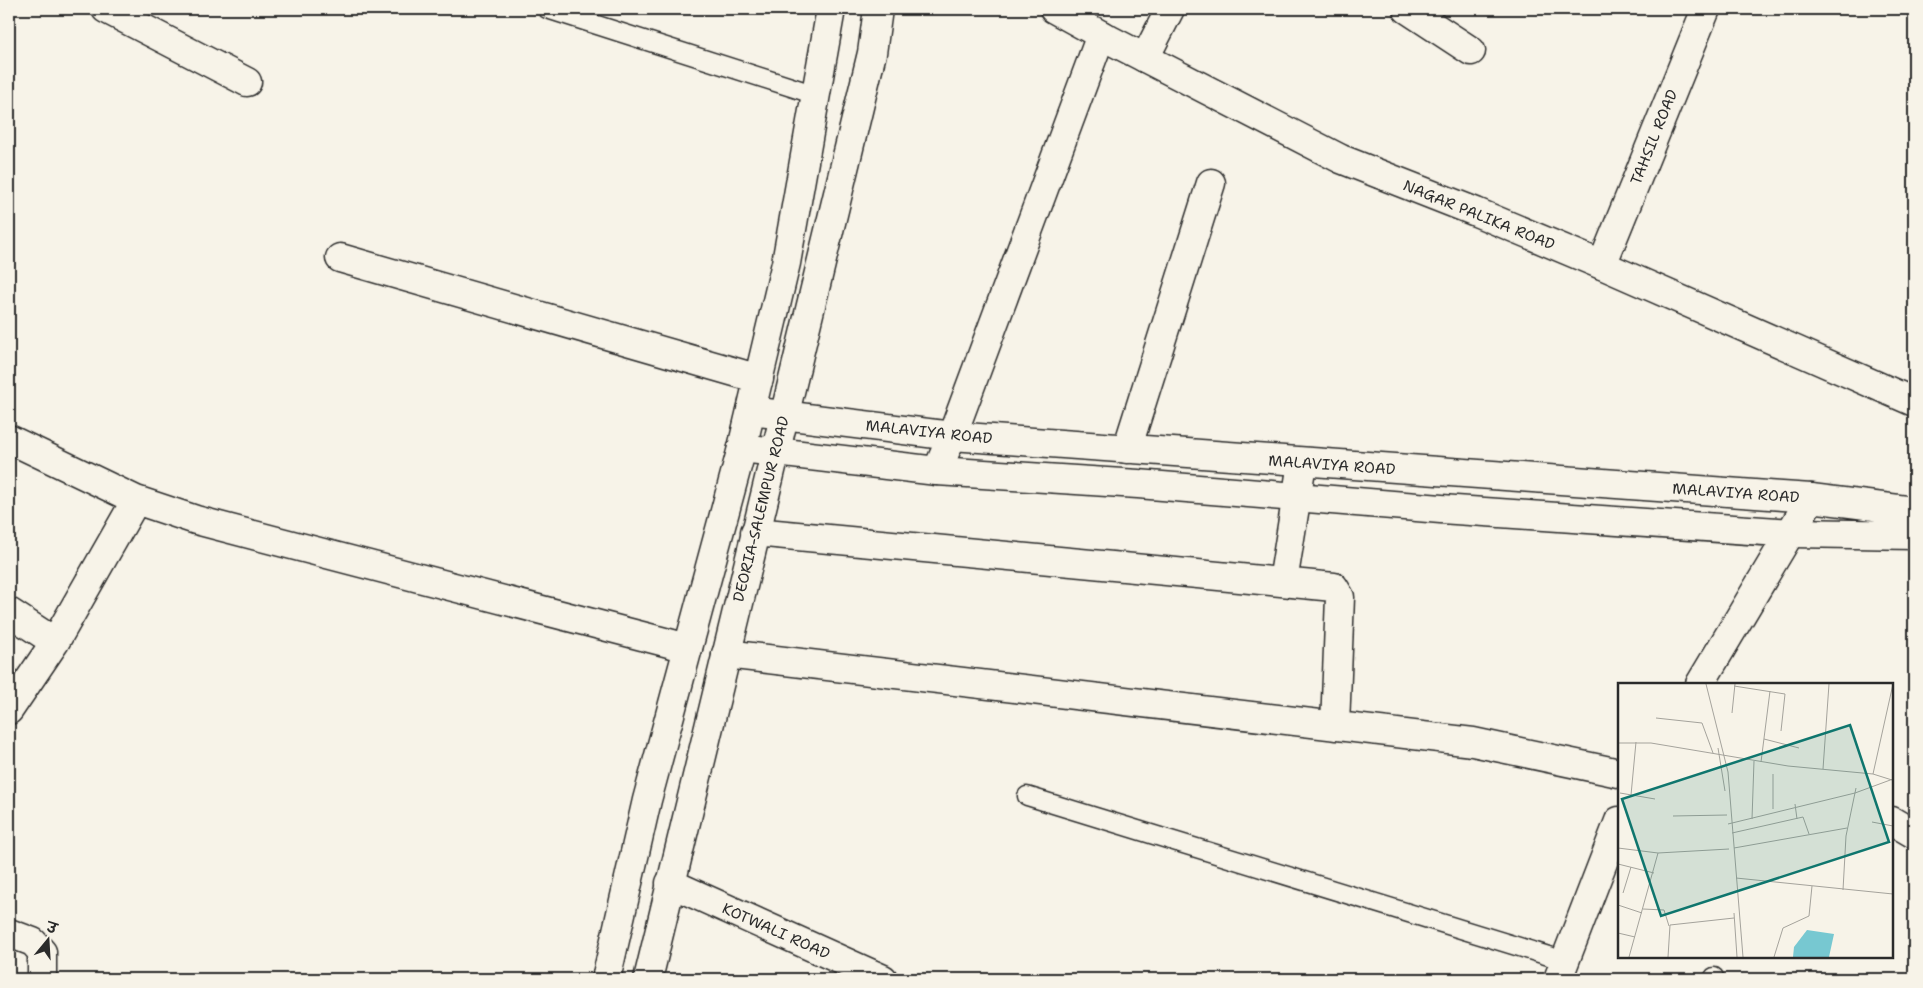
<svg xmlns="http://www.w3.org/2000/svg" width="1923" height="988" viewBox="0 0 1923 988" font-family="'Shantell Sans','Playpen Sans Deva',sans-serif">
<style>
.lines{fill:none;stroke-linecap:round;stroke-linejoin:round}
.service-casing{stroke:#2b2b2b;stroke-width:21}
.minor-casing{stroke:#2b2b2b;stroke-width:31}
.tertiary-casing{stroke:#2b2b2b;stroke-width:31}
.primary-casing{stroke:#2b2b2b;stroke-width:31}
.trunk-casing{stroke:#2b2b2b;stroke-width:31}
.service{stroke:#f7f3e8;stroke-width:18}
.minor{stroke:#f7f3e8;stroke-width:28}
.tertiary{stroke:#f7f3e8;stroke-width:28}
.primary{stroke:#f7f3e8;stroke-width:28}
.trunk{stroke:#f7f3e8;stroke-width:28}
.labels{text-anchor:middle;stroke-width:4.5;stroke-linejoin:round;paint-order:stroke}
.street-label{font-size:15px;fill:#2b2b2b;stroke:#f7f3e8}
.inset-road{fill:none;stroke:#a5a39c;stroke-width:1}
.view{fill:#0f766e;fill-opacity:0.15;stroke:#0f766e;stroke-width:2.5}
.inset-edge{fill:none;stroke:#2b2b2b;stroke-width:2.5}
</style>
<rect width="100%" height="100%" fill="#f7f3e8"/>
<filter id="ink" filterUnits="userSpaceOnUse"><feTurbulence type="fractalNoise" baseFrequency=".02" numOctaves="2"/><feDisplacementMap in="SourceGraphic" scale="10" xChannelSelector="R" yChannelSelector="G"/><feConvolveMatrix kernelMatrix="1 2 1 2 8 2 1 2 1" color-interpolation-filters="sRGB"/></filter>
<g filter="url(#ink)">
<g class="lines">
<g class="service-casing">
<path id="service" d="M 547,9 L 816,95
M 1027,796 L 1565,961
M 1713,979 L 1714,977"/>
</g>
<g class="minor-casing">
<path id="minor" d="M 106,9 L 247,82
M 1407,9 L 1471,51
M 1145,58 L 1170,9
M 340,258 L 759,379
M 1602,265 L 1706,9
M 9,439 L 136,500 L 196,520 L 688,648
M 1127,449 L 1211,183
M 937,471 L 952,436 L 1101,35
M 755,532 L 1334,587 L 1340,597 L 1335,726
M 1283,582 L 1302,463
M 9,612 L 55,642
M 726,654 L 1473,742 L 1619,773
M 1700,684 L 1811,498
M 9,710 L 55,642 L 136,500
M 1892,821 L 1914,834
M 9,933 L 33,942 L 42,952 L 42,979
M 1558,979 L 1619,821"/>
</g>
<g class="tertiary-casing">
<path id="tertiary" d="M 1054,9 L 1112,41 L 1341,159 L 1476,212 L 1602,265 L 1914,402
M 670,883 L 883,979"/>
</g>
<g class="primary-casing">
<path id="primary" d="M 751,411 L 952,436 L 1811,498 L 1914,511
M 742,448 L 937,471 L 1138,484 L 1441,509 L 1792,533 L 1914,535"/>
</g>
<g class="trunk-casing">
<path id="trunk" d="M 606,979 L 647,800 L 742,448 L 786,263 L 831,9
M 648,979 L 872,53 L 878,9"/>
</g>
<use href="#service" class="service"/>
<use href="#minor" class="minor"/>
<use href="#tertiary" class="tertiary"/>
<use href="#primary" class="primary"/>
<use href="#trunk" class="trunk"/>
</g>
</g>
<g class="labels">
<g class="street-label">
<text transform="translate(1654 137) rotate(-68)" y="5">TAHSIL ROAD</text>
<text transform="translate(1479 215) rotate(22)" y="5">NAGAR PALIKA ROAD</text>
<text transform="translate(929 432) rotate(6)" y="5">MALAVIYA ROAD</text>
<text transform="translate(1332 465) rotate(4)" y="5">MALAVIYA ROAD</text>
<text transform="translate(1736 493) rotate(4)" y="5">MALAVIYA ROAD</text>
<text transform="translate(761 509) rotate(-76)" y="5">DEORIA-SALEMPUR ROAD</text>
<text transform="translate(776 931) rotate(24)" y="5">KOTWALI ROAD</text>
</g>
</g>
<g transform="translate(1618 683)">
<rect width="275" height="275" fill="#f7f3e8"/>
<path d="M 189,247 L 216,251 L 211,274 L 175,274 L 176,264 Z" fill="#77c8d1"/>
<path class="inset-road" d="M 88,1 L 110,89 L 125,274M 116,3 L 167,11 L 163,48M 114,30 L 117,1M 38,35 L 84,40 L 95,70M 146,56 L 181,65M 0,60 L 33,60 L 170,83 L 255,91 L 274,97M 100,65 L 107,108M 143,79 L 152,8M 205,86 L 211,1M 155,91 L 155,126M 255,91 L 275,1M 2,110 L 37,116M 13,112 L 18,59M 177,121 L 179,136M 55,133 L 109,132M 134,136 L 136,78M 254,139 L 275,143M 110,141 L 237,110 L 275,96M 114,150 L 185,134 L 191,151M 0,165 L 40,170 L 111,166M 116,165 L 229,145M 0,181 L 36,190M 118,195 L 275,211M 225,207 L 228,153 L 238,105M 5,210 L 13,184M 0,222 L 24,230M 25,226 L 46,227 L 51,243M 116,230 L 119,274M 0,250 L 17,254M 11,274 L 40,170M 50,274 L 52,242 L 116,235M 156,274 L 165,245 L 191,233 L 194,203"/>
<path class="view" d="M 232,42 L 271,159 L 43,233 L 4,116 Z"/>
<rect width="275" height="275" class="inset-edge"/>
</g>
<rect width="1923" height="988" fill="none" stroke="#f7f3e8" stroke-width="30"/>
<rect x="15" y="15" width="1893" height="958" fill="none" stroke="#2b2b2b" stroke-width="2" filter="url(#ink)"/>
<g transform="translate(48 940) rotate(18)" stroke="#f7f3e8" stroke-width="4" paint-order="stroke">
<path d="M0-4L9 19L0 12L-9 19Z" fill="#2b2b2b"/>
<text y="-8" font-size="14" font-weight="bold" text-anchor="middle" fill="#2b2b2b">उ</text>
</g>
</svg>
